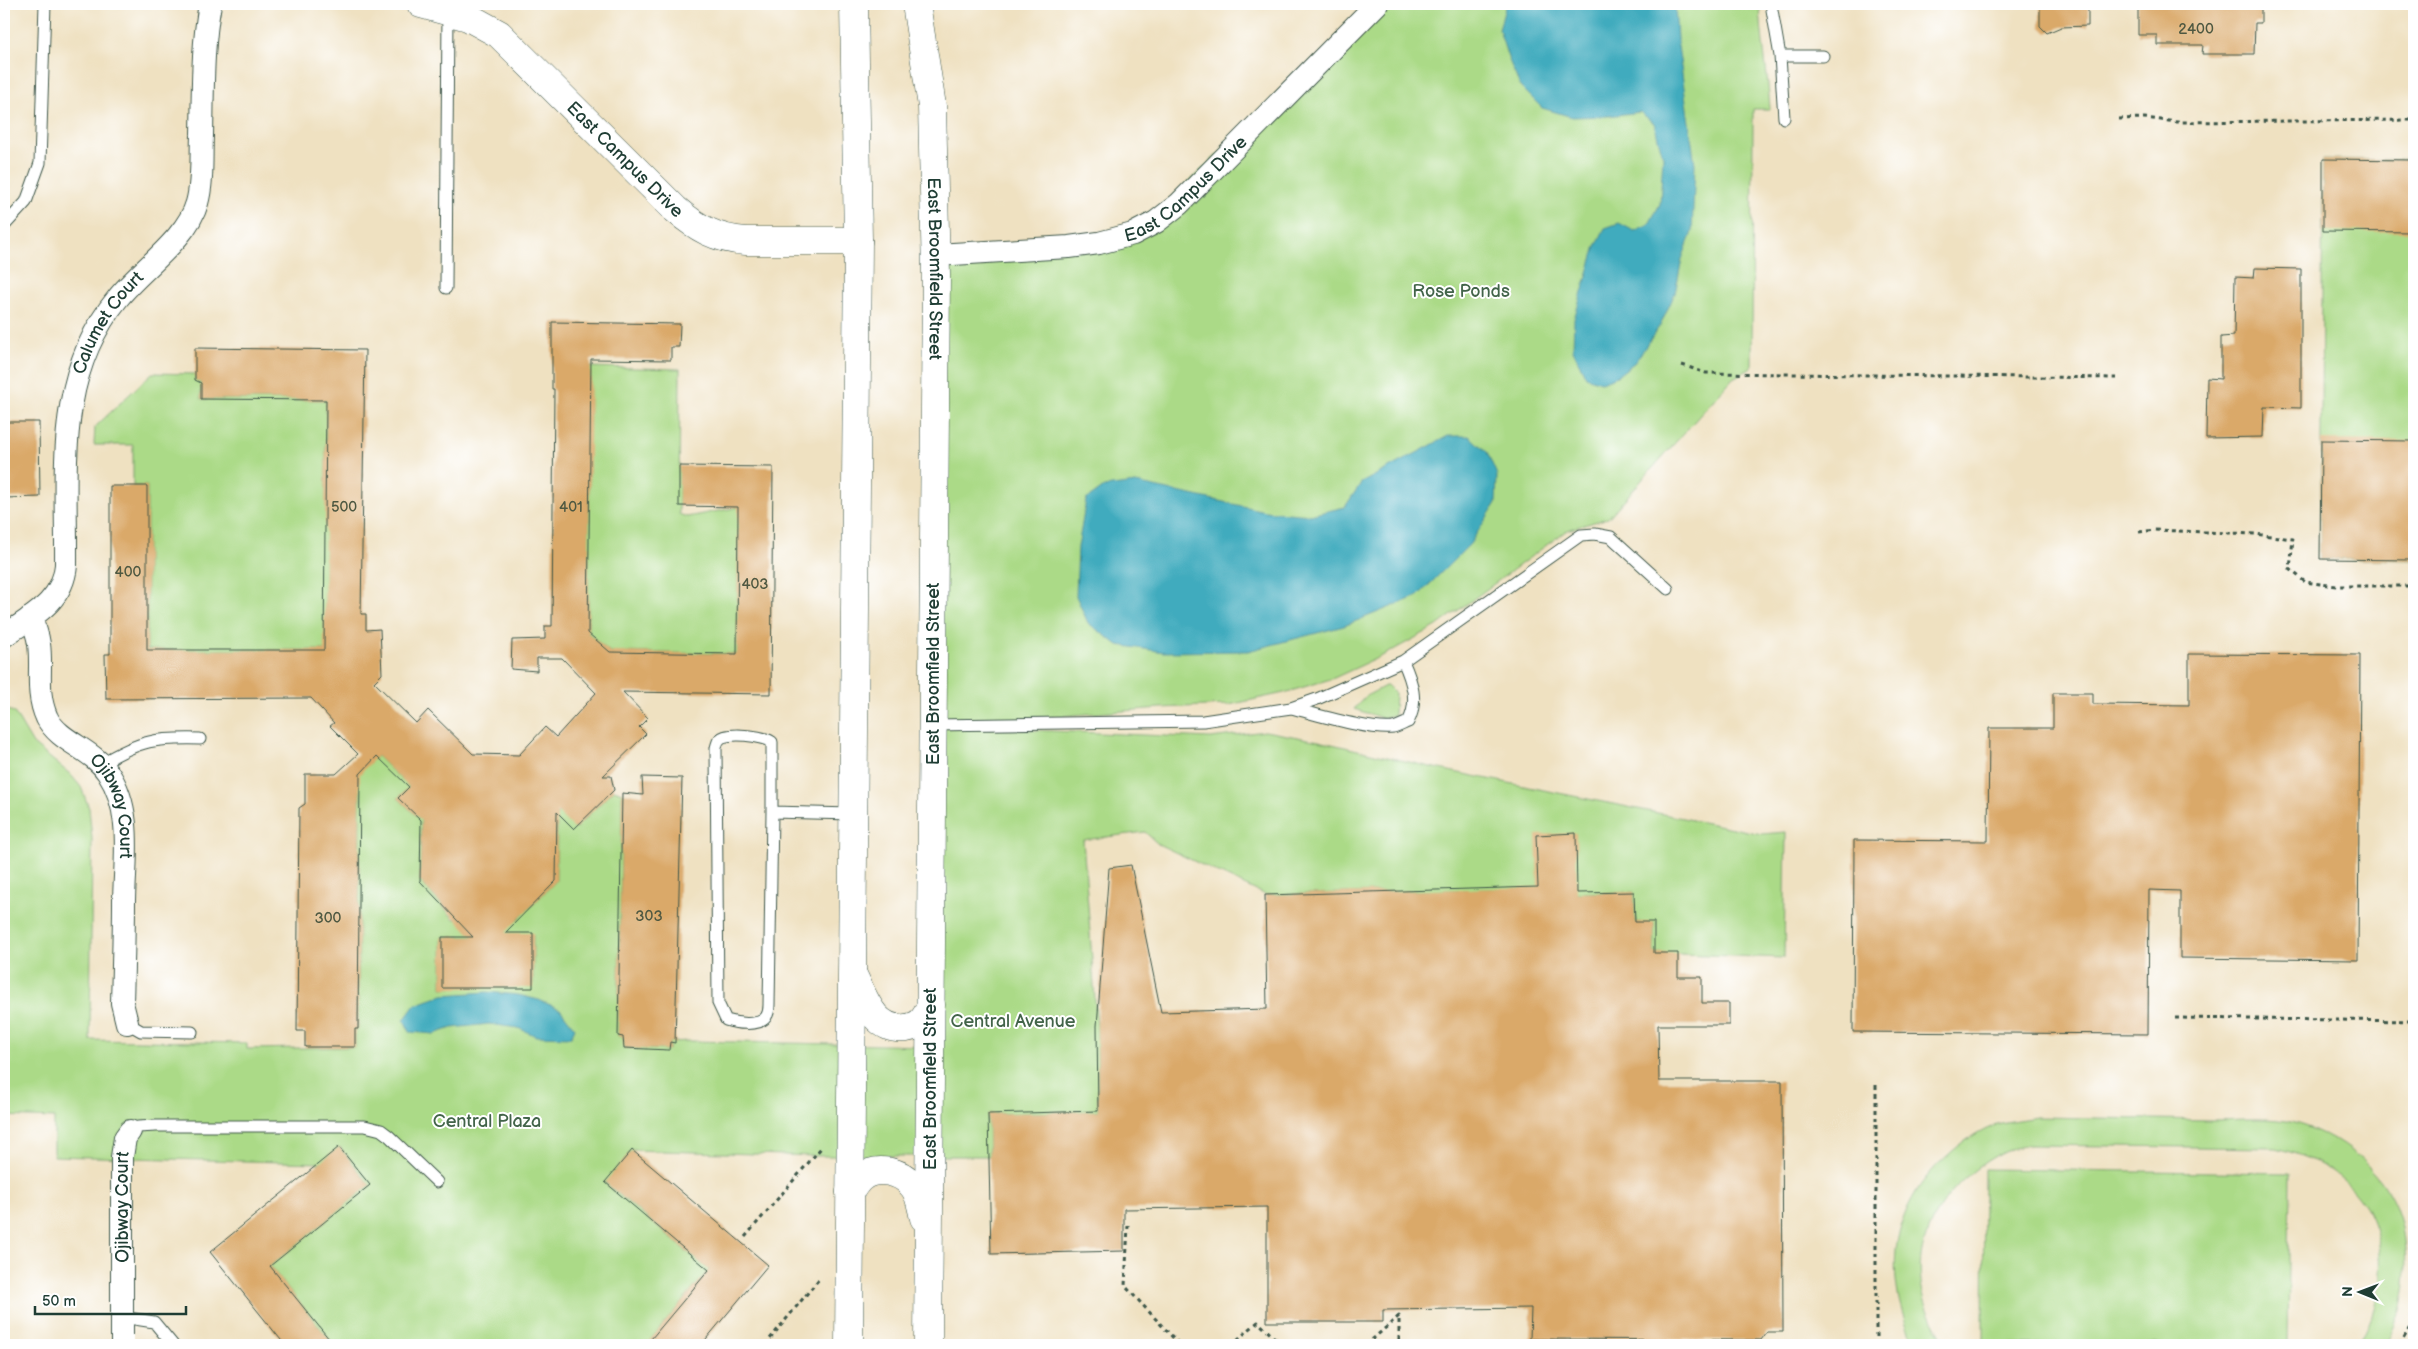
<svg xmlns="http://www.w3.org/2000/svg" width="2418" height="1349" viewBox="0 0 2418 1349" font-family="'Balsamiq Sans',sans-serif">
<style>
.green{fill:#abda87;stroke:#658c5e}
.water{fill:#3fabbe;stroke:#2f7479}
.building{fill:#daa969}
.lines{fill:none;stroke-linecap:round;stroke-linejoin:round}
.lane-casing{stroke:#3e5649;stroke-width:13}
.street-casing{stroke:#3e5649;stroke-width:24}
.secondary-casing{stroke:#3e5649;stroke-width:29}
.path{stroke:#3e5649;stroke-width:3;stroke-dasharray:4 4;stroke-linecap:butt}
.lane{stroke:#fff;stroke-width:11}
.street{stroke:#fff;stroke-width:22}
.secondary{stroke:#fff;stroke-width:28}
.labels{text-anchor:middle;stroke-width:4;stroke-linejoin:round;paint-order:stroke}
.number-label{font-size:15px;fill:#4e5841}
.street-label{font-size:18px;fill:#1f3d34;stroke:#fff}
.park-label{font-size:18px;fill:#426449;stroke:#fff}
</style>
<rect width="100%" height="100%" fill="#fff"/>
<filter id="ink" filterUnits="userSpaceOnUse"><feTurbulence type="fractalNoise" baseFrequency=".02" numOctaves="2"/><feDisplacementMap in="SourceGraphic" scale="10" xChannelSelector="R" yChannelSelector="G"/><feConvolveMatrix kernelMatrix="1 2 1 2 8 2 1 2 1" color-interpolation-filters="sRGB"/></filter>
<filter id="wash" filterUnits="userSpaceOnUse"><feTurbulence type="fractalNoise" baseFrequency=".0096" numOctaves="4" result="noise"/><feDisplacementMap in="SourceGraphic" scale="20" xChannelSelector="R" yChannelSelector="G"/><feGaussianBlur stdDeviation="1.12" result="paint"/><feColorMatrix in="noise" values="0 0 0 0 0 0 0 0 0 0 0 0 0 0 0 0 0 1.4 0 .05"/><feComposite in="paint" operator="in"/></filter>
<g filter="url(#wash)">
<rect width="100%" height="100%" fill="#efe1c1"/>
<path class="green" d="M 1377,4 L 1760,4 C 1761,39 1768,74 1770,109 L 1753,109 L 1752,368 L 1733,378 L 1608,518 L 1567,530 L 1437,626 L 1384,655 L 1334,678 L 1284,693 L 1229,705 L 1160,708 L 940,726 L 1211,738 L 1265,731 L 1319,741 L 1439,769 L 1762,834 L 1786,832 L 1784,958 L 1654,953 L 1654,923 L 1635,922 L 1634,892 L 1577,893 L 1489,889 L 1265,895 L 1158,844 L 1145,832 L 1083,840 L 1097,1026 L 1098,1111 L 988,1114 L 989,1156 L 814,1156 L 632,1150 L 605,1183 L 709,1270 L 646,1345 L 334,1345 L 270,1266 L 370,1185 L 340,1147 L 320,1163 L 54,1156 L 54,1118 L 4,1116 L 4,709 L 14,712 L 33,744 L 70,774 L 81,787 L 89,808 L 92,839 L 90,1040 L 247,1043 L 247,1049 L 355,1047 L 355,1029 L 358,1029 L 360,791 L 340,790 L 377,756 L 409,787 L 398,798 L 421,820 L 420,881 L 454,919 L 477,921 L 477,937 L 442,937 L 442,988 L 533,984 L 533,934 L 497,933 L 497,921 L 517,921 L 556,881 L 557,824 L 553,819 L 559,813 L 575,829 L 614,790 L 622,793 L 618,1036 L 623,1037 L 624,1048 L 669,1050 L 670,1042 L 690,1041 L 929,1046 L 936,255 L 1133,234 Z
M 2323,159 L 2414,160 L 2414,560 L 2320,559 Z
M 590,367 L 680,369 L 679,514 L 687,517 L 739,507 L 737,654 L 610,652 L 588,633 Z
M 152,373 L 195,374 L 195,380 L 201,383 L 201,399 L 326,400 L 325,650 L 147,650 L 147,486 L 133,486 L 133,445 L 94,445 L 95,427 Z
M 1387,685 L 1395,693 L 1394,715 L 1382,718 L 1354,709 L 1366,696 Z
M 2036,1117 C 2094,1118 2152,1119 2210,1120 C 2233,1120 2264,1117 2286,1121 C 2339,1132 2391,1173 2402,1228 C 2410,1269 2406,1309 2385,1345 L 2356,1345 C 2370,1329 2376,1306 2379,1285 C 2389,1210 2345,1164 2275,1148 L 2030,1145 C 2021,1147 2009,1148 2001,1153 C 1951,1179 1909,1234 1923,1293 C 1927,1312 1937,1329 1947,1345 L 1915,1345 C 1882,1277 1889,1207 1947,1156 C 1960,1144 1975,1133 1991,1126 C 2004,1121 2022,1120 2036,1117 Z
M 1984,1169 L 2290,1173 L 2288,1345 L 1983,1345 Z"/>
<path class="water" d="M 1506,4 L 1675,4 L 1677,39 L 1695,164 L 1692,232 L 1682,259 L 1675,293 L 1661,324 L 1635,362 L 1617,376 L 1601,382 L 1586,377 L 1573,350 L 1574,319 L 1596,246 L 1605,228 L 1619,223 L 1634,231 L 1649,224 L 1660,204 L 1663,157 L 1654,123 L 1640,112 L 1608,116 L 1572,117 L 1542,108 L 1520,86 L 1508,58 L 1499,30 Z
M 1448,436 L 1469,436 L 1487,452 L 1497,475 L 1496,503 L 1470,544 L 1418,596 L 1344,626 L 1248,651 L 1164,652 L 1118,645 L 1088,623 L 1076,596 L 1078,547 L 1086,500 L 1104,487 L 1136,483 L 1265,511 L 1310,515 L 1345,507 L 1361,483 Z
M 487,992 L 518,995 L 539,1000 L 560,1009 L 575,1028 L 571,1037 L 536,1036 L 518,1028 L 489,1024 L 452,1028 L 434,1034 L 410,1032 L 404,1020 L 415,1005 L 443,995 Z"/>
<g id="blocks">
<path class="building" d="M 2040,4 L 2088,4 L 2088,26 L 2061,27 L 2047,33 L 2040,26 Z
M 2138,4 L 2261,4 L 2261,23 L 2255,23 L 2254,54 L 2202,54 L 2203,45 L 2157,45 L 2157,35 L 2138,35 Z
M 2323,159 L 2414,160 L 2414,232 L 2323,231 Z
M 2255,268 L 2301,269 L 2301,408 L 2264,407 L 2263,437 L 2206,438 L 2207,378 L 2221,379 L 2221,337 L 2234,336 L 2235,277 L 2254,278 Z
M 552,322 L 680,324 L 679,347 L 671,347 L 671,360 L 591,359 L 588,633 L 610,652 L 737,654 L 738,507 L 679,506 L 679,466 L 773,467 L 771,694 L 623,692 L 648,718 L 639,727 L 646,734 L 603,776 L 611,776 L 614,790 L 574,829 L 557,812 L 556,881 L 505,933 L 533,933 L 533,988 L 442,988 L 442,937 L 473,937 L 420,881 L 421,820 L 398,798 L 409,787 L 377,756 L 360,774 L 358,1029 L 355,1029 L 355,1047 L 305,1047 L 305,1031 L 297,1031 L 299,808 L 305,804 L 305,774 L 336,774 L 358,754 L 330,726 L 334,723 L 311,698 L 106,699 L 105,654 L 110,654 L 110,486 L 147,486 L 147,650 L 324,650 L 326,400 L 201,399 L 201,383 L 195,380 L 195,348 L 365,350 L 361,614 L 366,614 L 366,630 L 380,629 L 382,674 L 374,682 L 416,723 L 428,710 L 473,754 L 519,755 L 545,727 L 556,737 L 596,693 L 562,658 L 537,658 L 537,671 L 511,669 L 512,640 L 545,639 L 545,626 L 552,626 L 554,389 L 552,389 Z
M 4,422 L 39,422 L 40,497 L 4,498 Z
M 2321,440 L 2414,441 L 2414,560 L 2320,559 Z
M 2189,654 L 2360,655 L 2358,960 L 2180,958 L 2180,891 L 2149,890 L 2148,1034 L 1853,1032 L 1854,840 L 1988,841 L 1989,728 L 2053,728 L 2053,693 L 2093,693 L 2093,704 L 2189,705 Z
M 642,777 L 682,778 L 675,1043 L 670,1042 L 669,1050 L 624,1048 L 623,1037 L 618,1036 L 622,793 L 643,795 Z
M 1576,833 L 1577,893 L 1634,892 L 1635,922 L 1654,922 L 1654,953 L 1678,953 L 1678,977 L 1702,977 L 1702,1003 L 1729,1003 L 1729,1025 L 1658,1025 L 1659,1081 L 1782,1081 L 1783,1332 L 1767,1332 L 1761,1340 L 1530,1339 L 1531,1308 L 1383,1310 L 1383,1322 L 1267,1322 L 1267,1207 L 1124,1209 L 1124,1251 L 991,1254 L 988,1114 L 1098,1111 L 1097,1026 L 1109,868 L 1131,865 L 1161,1012 L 1267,1009 L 1265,895 L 1538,887 L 1536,835 Z
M 339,1147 L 370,1185 L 270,1266 L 334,1345 L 285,1345 L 210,1252 Z
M 632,1150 L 768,1265 L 701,1345 L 646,1345 L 709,1270 L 605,1182 Z"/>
</g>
</g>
<g filter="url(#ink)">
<use href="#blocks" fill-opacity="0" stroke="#3e5649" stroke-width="1"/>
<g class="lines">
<g class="lane-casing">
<path id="lane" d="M 1771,4 L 1780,56 L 1784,118
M 1780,56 L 1823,56
M 4,226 L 26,202 L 40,163 L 45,4
M 446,288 L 448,11
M 1291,708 C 1316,714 1370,731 1393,728 C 1398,727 1403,724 1408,722 C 1419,702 1412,681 1403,661
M 933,725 L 1203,721 L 1291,708 L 1317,699 L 1403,661 L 1581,535 L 1595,534 L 1611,537 L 1668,589
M 102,763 C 141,740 155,738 200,739
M 772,812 L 769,1005 C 769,1008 768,1014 766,1017 C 759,1027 735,1023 726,1020 L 718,1003 L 716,748 C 717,745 717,742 719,740 C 726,731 764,736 772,742 L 772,812 L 852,814
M 127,1023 L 141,1031 L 192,1032
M 130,1131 L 138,1127 L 156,1126 L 365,1126 L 381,1130 L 389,1136 L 437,1182
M 122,1317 L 154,1322 L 173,1345"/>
</g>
<g class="street-casing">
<g id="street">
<path id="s1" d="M 936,255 L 1069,247 L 1099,243 L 1133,234 L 1156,222 L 1179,204 L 1377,4"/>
<path id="s2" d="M 30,618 C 50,652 31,683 47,718 C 59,742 93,749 108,773 C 133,810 125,858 124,900 C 124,934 123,968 122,1003 L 127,1023"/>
<path id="s3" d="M 4,636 C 31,617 63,602 66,565 C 67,471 54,376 118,298 C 141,269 187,239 197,203 C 203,182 201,157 202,135 C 203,91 202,47 210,4"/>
<path id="s4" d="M 122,1345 L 122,1157 L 125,1138 L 130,1131"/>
</g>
</g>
<g class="secondary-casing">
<g id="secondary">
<path id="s5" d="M 421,4 L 468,17 L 499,34 L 675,209 C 697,228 716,239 746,241 L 858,241"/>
<path id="s6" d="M 916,4 L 932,106 L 936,274 L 928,1345"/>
<path d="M 854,977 C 865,1000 875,1032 906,1028 C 921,1026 926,1018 931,1005"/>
<path d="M 850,1192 C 853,1187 857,1181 862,1177 C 877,1166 901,1171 912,1185 C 920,1193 921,1207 924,1218"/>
<path d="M 849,1345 L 858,241 L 854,4"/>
</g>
</g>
<path class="path" d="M 2119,119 L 2144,118 L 2177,122 L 2414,120
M 1682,365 L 1706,373 L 2116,378
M 2139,532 L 2154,530 L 2255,534 L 2293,539 L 2290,569 L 2305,582 L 2337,586 L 2414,586
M 2175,1018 L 2414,1021
M 1876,1085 L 1876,1345
M 1128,1225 L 1125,1286 L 1180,1345
M 745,1237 L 821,1148
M 765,1345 L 819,1279
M 1231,1345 L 1258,1322 L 1282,1345
M 1366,1345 L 1399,1316 L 1399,1345
M 2400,1345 L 2414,1320"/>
<use href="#lane" class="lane"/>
<use href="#street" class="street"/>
<use href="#secondary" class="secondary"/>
</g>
</g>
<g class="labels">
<g class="number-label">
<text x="2196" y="34">2400</text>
<text x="344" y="512">500</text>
<text x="571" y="512">401</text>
<text x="128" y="577">400</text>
<text x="755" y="589">403</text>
<text x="649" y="921">303</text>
<text x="328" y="923">300</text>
</g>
<g class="street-label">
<text dy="6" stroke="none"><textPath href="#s5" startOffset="262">East Campus Drive</textPath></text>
<text dy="6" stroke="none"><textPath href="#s1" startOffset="268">East Campus Drive</textPath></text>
<text dy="6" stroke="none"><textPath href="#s6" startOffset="266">East Broomfield Street</textPath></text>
<text dy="6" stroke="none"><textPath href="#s3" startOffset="350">Calumet Court</textPath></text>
<text transform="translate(933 674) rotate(-90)" y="6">East Broomfield Street</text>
<text dy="6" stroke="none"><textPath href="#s2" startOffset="219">Ojibway Court</textPath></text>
<text transform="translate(930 1079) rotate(-90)" y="6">East Broomfield Street</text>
<text dy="6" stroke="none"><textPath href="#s4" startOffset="138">Ojibway Court</textPath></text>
</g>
<g class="park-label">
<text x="1461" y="297">Rose Ponds</text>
<text x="1013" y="1027">Central Avenue</text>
<text x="487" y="1127">Central Plaza</text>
</g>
</g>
<rect width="2418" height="1349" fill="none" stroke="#fff" stroke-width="20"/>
<g transform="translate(2360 1292) rotate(271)" stroke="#ffffff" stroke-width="4" paint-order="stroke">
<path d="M0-4L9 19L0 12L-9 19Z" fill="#1f3d34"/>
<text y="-8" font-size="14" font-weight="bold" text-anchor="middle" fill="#1f3d34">N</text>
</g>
<path d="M35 1306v8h151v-8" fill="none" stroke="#1f3d34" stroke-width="2.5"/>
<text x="42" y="1306" font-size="15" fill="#1f3d34" stroke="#ffffff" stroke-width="4" paint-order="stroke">50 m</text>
</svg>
